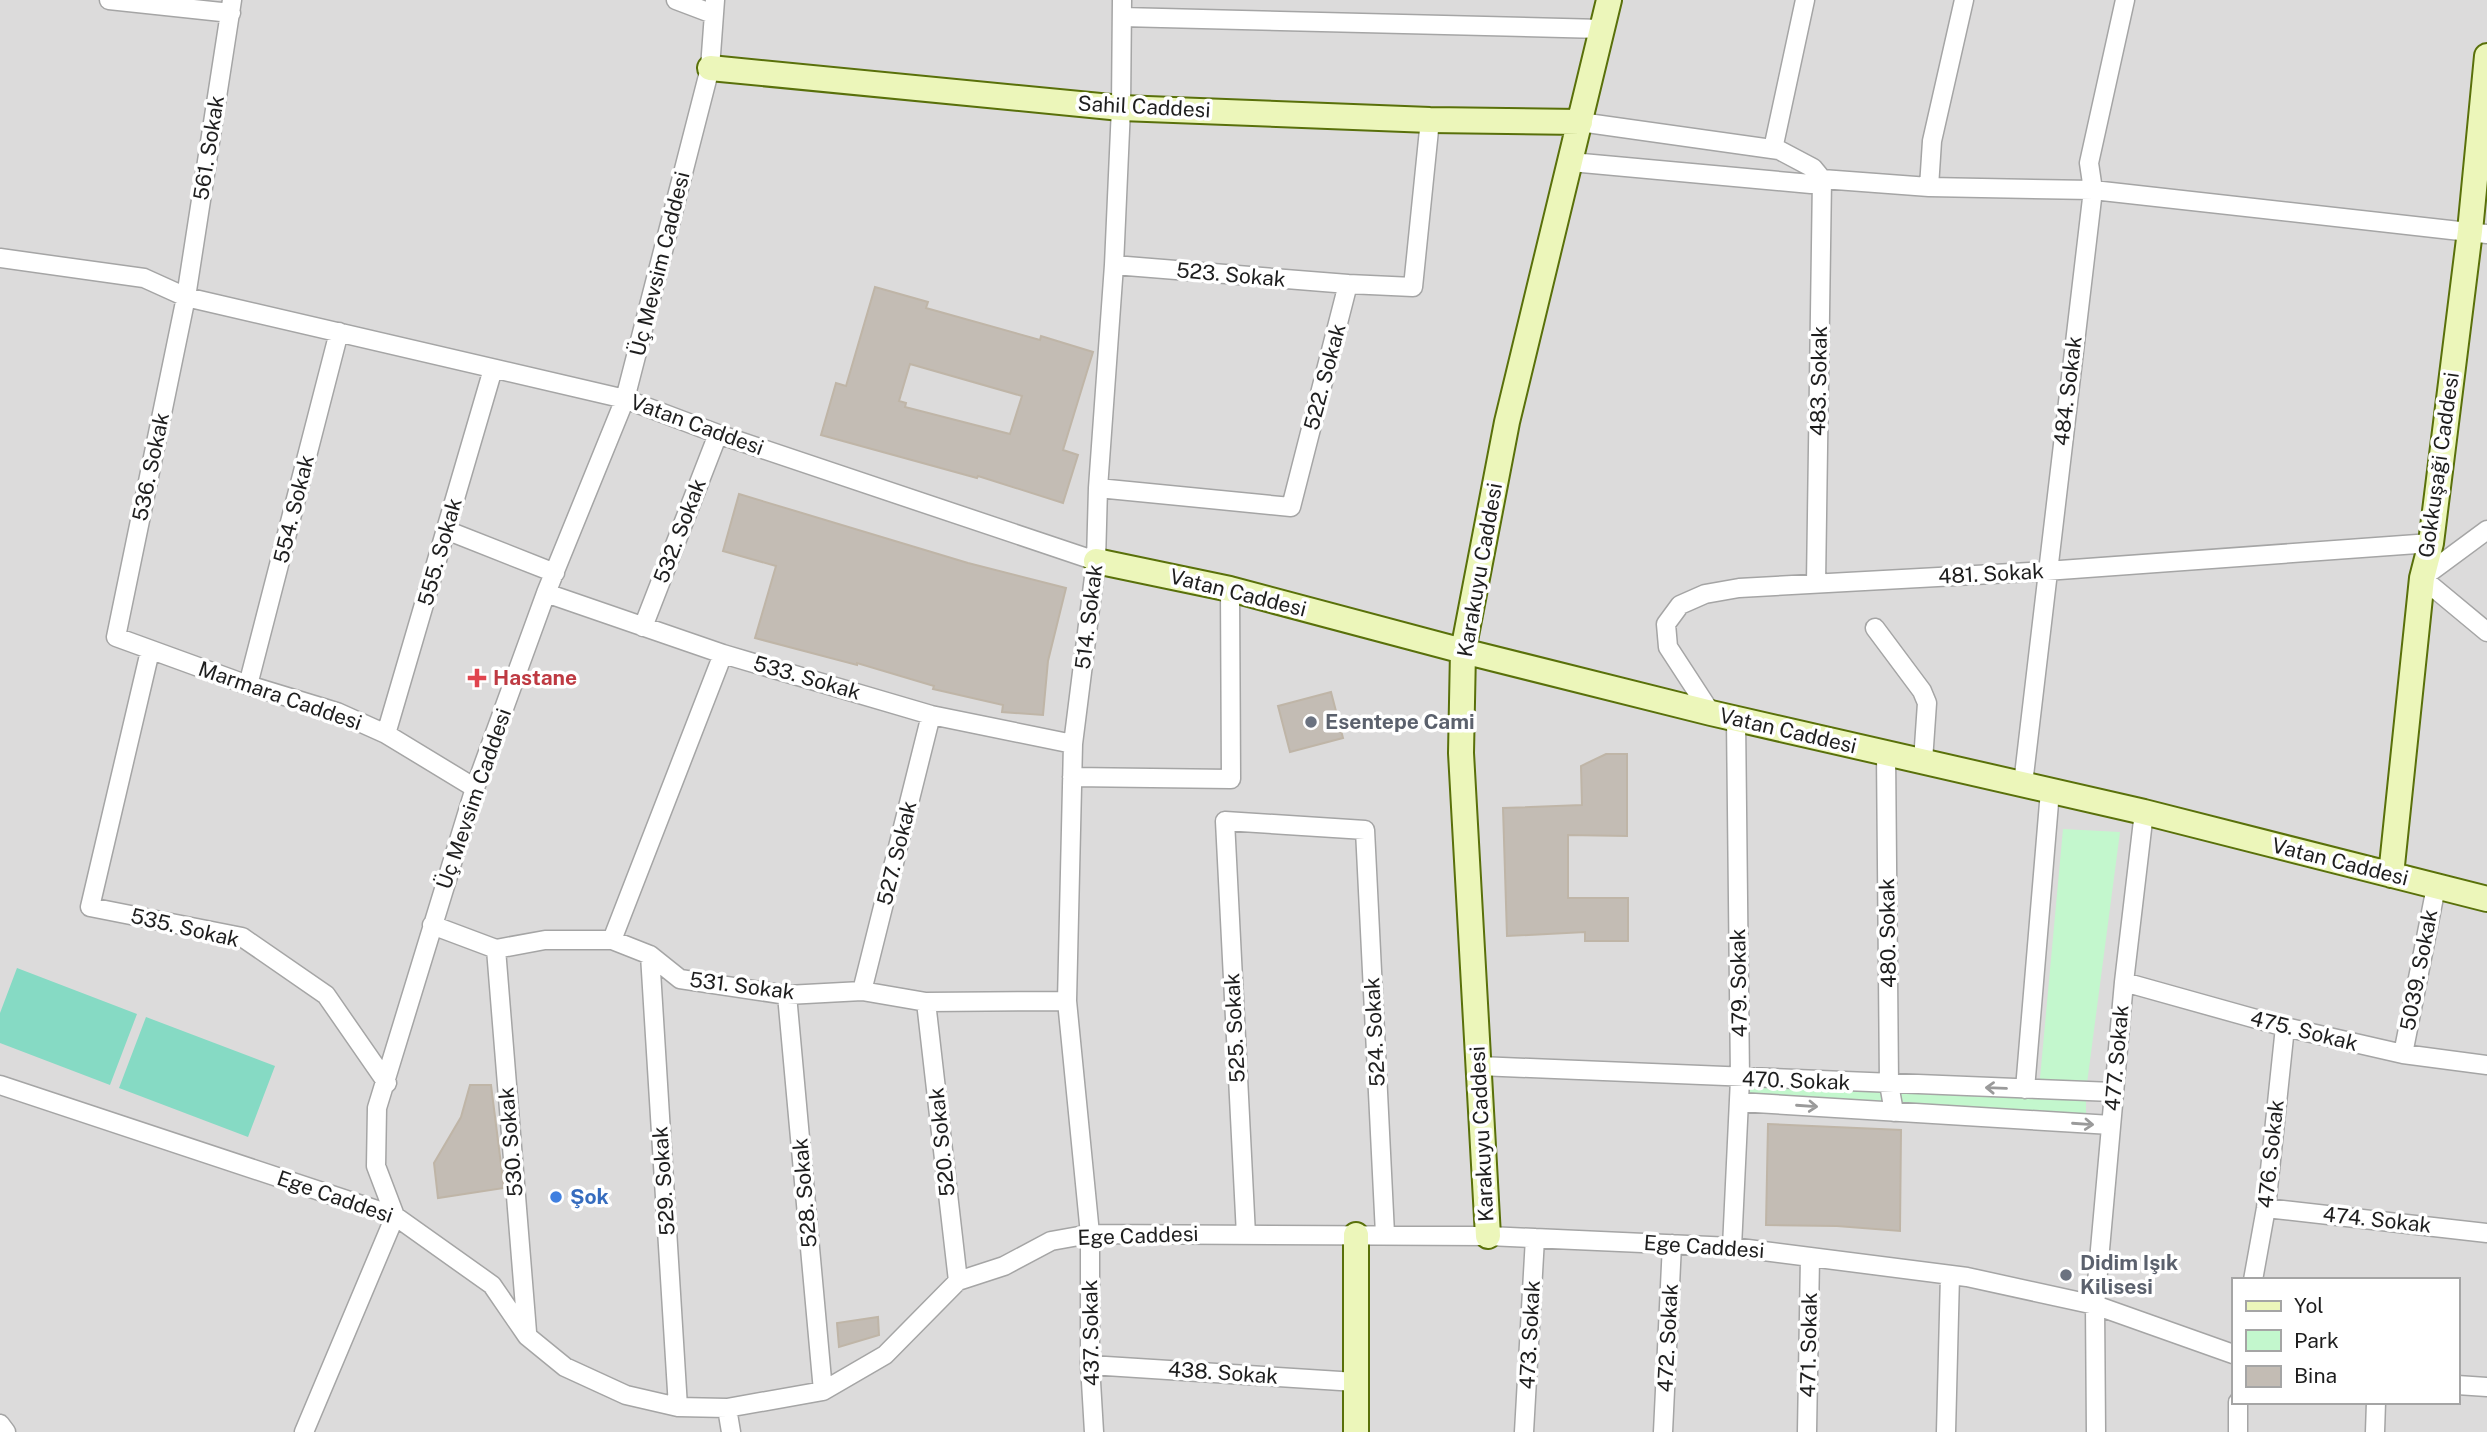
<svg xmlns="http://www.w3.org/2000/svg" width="2487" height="1432" viewBox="0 0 2487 1432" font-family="'Public Sans',sans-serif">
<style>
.residential{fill:#dcdbdb;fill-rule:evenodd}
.park{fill:#c3f7cd}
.pitch{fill:#86dac4}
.building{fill:#c3bcb4;stroke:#bfb5a7;stroke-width:2;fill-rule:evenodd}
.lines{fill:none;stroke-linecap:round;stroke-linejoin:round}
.street-casing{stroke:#a5a5a5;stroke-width:21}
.secondary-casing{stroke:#59700a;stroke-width:28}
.street{stroke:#fff;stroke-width:18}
.secondary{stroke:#ecf6ba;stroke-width:24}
.oneway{stroke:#9a9a9a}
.health-dot{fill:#e0444e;stroke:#fff;stroke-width:2.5}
.worship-dot{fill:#6b7280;stroke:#fff;stroke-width:2.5}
.shop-dot{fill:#3f7fe0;stroke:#fff;stroke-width:2.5}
.labels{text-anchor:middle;stroke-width:7;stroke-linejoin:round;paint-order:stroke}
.street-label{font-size:21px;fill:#1e1e1e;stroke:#fff}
.health-label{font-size:21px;font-weight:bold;fill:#be3a42;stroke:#fff;text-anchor:start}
.worship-label{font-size:21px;font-weight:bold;fill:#5b616d;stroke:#fff;text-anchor:start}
.shop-label{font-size:21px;font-weight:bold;fill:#366cbe;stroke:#fff;text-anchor:start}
</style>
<rect width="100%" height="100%" fill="#eeece4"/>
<path class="residential" d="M 0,0 L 2487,0 L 2487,1432 L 0,1432 ZM 2233,1280 L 2457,1280 L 2457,1402 L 2233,1402 Z"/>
<path class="park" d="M 2063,829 L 2120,832 L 2086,1091 L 2086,1124 L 1739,1102 L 1740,1079 L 2039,1089 Z"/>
<path class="pitch" d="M 17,968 L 137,1014 L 110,1085 L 0,1043 L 0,1013 Z
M 146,1017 L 275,1066 L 248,1137 L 119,1088 Z"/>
<path class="building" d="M 875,287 L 928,302 L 926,308 L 1040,340 L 1041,336 L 1093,352 L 1063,450 L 1078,455 L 1063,503 L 978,476 L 977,478 L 821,435 L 836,383 L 846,386 ZM 910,364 L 1022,396 L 1010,434 L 905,407 L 906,403 L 899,401 Z
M 739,494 L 968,563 L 1066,588 L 1048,661 L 1043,715 L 1002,712 L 1003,705 L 933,689 L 934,686 L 857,663 L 857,665 L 755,638 L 776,566 L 723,551 Z
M 1331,692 L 1343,738 L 1290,752 L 1278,706 Z
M 1606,754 L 1627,754 L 1627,836 L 1568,835 L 1568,898 L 1628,898 L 1628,941 L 1585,941 L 1585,932 L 1507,936 L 1503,808 L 1582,805 L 1581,766 Z
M 470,1085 L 491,1085 L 504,1188 L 438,1198 L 434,1163 L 461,1117 Z
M 1768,1124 L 1901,1130 L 1900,1231 L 1837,1226 L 1766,1225 Z
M 878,1317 L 879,1335 L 839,1347 L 837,1323 Z"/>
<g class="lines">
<g class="street-casing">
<path id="street" d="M 109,0 L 231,13
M 232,0 L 186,297 L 116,637 L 248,685 L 337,712 L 386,734 L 475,788
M 676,0 L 713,14
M 1122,17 L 1602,29
M 1580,122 L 1779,150 L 1813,168 L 1822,179 L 1929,187 L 2093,190 L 2487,234
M 1773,149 L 1805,0
M 1571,162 L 1811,184 L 1820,179
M 1929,187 L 1932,141 L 1964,0
M 0,258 L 144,278 L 186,297 L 625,399 L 718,434 L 1096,561
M 1114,265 L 1348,284
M 1098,488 L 1291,507 L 1348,284 L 1413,287 L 1430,120
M 446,530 L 555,573
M 2487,530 L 2422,578 L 2487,632
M 1816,583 L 1822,179
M 546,593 L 723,654 L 931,715 L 1073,744
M 643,627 L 718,434
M 1875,628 L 1922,691 L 1927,703 L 1923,761
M 150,651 L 90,907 L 242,937 L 326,995 L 387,1083
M 248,685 L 339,332
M 1711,713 L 1668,647 L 1666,624 L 1680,605 L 1705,594 L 1739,588 L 2046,571 L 2431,543
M 386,734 L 493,369
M 1886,753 L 1889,1084 L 1894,1112
M 1072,777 L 1231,779 L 1230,589
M 2023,784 L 2093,190 L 2089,163 L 2125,0
M 432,925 L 496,949 L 545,940 L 612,940 L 650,955 L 680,979 L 787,995 L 862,991 L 926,1002 L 1067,1001
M 612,940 L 723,654
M 496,949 L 527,1332
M 650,955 L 678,1407
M 2124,982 L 2285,1027 L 2403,1054 L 2487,1065
M 862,991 L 931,715
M 787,995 L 823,1391
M 926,1002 L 958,1281
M 2403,1054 L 2436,887
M 1479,1066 L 2113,1092
M 0,1085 L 395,1216 L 492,1285 L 527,1336 L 565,1367 L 626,1395 L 678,1407 L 727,1408 L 823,1391 L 885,1355 L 958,1281 L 1004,1266 L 1051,1241 L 1090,1234 L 1488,1236 L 1732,1247 L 1967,1277 L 2095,1305 L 2233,1354
M 2025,1089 L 2050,791
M 1739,1102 L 2111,1125
M 2266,1208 L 2487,1233
M 1246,1235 L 1225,821 L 1365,830 L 1385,1234
M 1732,1247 L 1740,1079 L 1736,719
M 2253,1280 L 2266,1208 L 2285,1027
M 1090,1365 L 1356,1382
M 2457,1385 L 2487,1387
M 2238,1402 L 2238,1432
M 727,1408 L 731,1432
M 0,1424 L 6,1432
M 304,1432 L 395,1216 L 376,1166 L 377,1108 L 475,788 L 546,593 L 625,399 L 710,68 L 715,0
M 1094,1432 L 1090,1365 L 1090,1234 L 1067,1001 L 1073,744 L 1096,561 L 1098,488 L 1114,265 L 1121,108 L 1122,0
M 1524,1432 L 1535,1238
M 1663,1432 L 1672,1244
M 1807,1432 L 1810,1257
M 1946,1432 L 1950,1275
M 2096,1432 L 2095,1305 L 2124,982 L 2144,812
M 2375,1432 L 2376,1402"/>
</g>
<g class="secondary-casing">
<path id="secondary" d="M 710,68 L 1121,108 L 1430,120 L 1580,122
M 1096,561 L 1230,589 L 1463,651 L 1711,713 L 2144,812 L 2487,899
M 2391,875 L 2422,578 L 2431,543 L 2470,231 L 2487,56
M 1488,1236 L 1461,753 L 1463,651 L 1507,422 L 1609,0
M 1356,1432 L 1356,1235"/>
</g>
<use href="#street" class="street"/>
<use href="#secondary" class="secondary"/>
</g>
<defs><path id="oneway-shaft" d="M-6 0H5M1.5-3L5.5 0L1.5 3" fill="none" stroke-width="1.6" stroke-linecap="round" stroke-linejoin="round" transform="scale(1.75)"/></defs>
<g class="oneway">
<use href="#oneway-shaft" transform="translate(1996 1088) rotate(-178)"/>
<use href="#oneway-shaft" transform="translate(1807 1106) rotate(4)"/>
<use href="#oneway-shaft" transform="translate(2083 1124) rotate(4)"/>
</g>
<path class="health-dot" d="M473.5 667.5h7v7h7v7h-7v7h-7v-7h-7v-7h7z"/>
<g class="worship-dot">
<circle cx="1311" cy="722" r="7"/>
<circle cx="2066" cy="1275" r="7"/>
</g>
<circle class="shop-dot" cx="556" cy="1197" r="7"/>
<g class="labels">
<g class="street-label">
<text transform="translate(1144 107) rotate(3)" y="7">Sahil Caddesi</text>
<text transform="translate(209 148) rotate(-81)" y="7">561. Sokak</text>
<text transform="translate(660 264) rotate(-76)" y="7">Üç Mevsim Caddesi</text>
<text transform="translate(1231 275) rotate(5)" y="7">523. Sokak</text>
<text transform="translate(1325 377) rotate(-75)" y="7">522. Sokak</text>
<text transform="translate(1819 381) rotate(-89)" y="7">483. Sokak</text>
<text transform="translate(2068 391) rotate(-83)" y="7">484. Sokak</text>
<text transform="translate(697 425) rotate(20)" y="7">Vatan Caddesi</text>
<text transform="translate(2439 465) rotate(-82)" y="7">Gokkuşaği Caddesi</text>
<text transform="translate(151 467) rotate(-78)" y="7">536. Sokak</text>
<text transform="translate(294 509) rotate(-76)" y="7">554. Sokak</text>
<text transform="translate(680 531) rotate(-69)" y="7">532. Sokak</text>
<text transform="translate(440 552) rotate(-74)" y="7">555. Sokak</text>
<text transform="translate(1480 570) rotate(-80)" y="7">Karakuyu Caddesi</text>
<text transform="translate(1991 574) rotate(-3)" y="7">481. Sokak</text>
<text transform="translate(1238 593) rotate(14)" y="7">Vatan Caddesi</text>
<text transform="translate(1089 617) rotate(-83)" y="7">514. Sokak</text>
<text transform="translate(807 678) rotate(16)" y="7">533. Sokak</text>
<text transform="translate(280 696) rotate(19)" y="7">Marmara Caddesi</text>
<text transform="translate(1788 731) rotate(13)" y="7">Vatan Caddesi</text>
<text transform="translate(474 799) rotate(-71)" y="7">Üç Mevsim Caddesi</text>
<text transform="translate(897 853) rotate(-76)" y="7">527. Sokak</text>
<text transform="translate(2340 862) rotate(14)" y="7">Vatan Caddesi</text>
<text transform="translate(185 928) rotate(13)" y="7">535. Sokak</text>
<text transform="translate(1888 933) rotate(-91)" y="7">480. Sokak</text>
<text transform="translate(2419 970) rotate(-79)" y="7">5039. Sokak</text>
<text transform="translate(1739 983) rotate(-91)" y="7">479. Sokak</text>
<text transform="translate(742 986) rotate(7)" y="7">531. Sokak</text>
<text transform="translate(1235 1028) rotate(-93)" y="7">525. Sokak</text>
<text transform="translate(2304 1031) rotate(14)" y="7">475. Sokak</text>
<text transform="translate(1375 1032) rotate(-93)" y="7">524. Sokak</text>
<text transform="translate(2117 1058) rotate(-85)" y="7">477. Sokak</text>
<text transform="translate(1796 1081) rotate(2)" y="7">470. Sokak</text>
<text transform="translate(1482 1134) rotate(-93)" y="7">Karakuyu Caddesi</text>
<text transform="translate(511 1142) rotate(-95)" y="7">530. Sokak</text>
<text transform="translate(942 1142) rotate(-96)" y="7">520. Sokak</text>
<text transform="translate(2271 1154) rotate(-84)" y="7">476. Sokak</text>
<text transform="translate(664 1181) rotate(-94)" y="7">529. Sokak</text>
<text transform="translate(805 1193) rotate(-95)" y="7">528. Sokak</text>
<text transform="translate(335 1197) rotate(19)" y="7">Ege Caddesi</text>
<text transform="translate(2377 1220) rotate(6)" y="7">474. Sokak</text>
<text transform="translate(1138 1236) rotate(-2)" y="7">Ege Caddesi</text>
<text transform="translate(1704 1247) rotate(4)" y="7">Ege Caddesi</text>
<text transform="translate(1091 1333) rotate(-91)" y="7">437. Sokak</text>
<text transform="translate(1530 1335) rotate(-87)" y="7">473. Sokak</text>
<text transform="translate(1668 1338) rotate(-87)" y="7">472. Sokak</text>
<text transform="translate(1809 1345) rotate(-89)" y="7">471. Sokak</text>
<text transform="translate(1223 1373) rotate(4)" y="7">438. Sokak</text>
</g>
<g class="health-label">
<text x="493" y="685">Hastane</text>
</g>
<g class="worship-label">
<text x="1325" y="729">Esentepe Cami</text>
<text x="2080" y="1270">Didim Işık<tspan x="2080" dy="24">Kilisesi</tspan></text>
</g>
<g class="shop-label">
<text x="570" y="1204">Şok</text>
</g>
</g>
<rect x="2232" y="1278" width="228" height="126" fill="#ffffff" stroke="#a5a5a5" stroke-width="2"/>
<rect x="2246" y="1301" width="35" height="10" fill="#ecf6ba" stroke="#a5a5a5" stroke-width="2"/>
<text x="2294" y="1313" font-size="21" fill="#1e1e1e">Yol</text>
<rect x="2246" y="1330" width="35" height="21" fill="#c3f7cd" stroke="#a5a5a5" stroke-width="2"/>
<text x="2294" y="1348" font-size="21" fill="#1e1e1e">Park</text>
<rect x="2246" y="1366" width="35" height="21" fill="#c3bcb4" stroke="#a5a5a5" stroke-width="2"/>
<text x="2294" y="1383" font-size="21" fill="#1e1e1e">Bina</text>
</svg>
